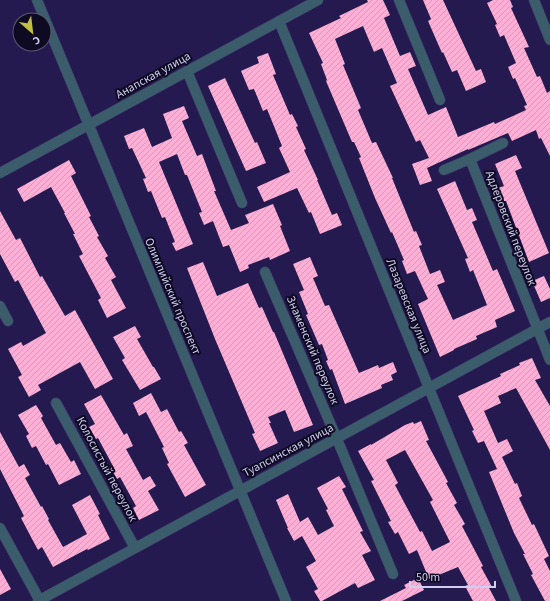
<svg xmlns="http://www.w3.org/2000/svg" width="550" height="601" viewBox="0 0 550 601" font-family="'Source Sans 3',sans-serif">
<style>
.building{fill:url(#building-hatch);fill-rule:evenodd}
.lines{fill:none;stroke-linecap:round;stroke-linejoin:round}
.minor-casing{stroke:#40376a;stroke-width:11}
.minor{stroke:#3a5c6b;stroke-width:10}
.labels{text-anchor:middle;stroke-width:4;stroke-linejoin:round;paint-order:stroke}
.street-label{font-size:12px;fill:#d0cef1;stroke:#0e0a22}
</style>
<defs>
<pattern id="building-hatch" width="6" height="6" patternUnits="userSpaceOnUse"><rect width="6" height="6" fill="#fdafd6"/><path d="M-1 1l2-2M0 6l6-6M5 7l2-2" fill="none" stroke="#d798ba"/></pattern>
</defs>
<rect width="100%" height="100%" fill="#251a50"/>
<path class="building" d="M 367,0 L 383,0 L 390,15 L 384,18 L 400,56 L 410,52 L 416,66 L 408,69 L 428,115 L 446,107 L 458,137 L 494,122 L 495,124 L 526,110 L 524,106 L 527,105 L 515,78 L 513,79 L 508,67 L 516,63 L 504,35 L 500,37 L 495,25 L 497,24 L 487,3 L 493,0 L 510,0 L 513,7 L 511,8 L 529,47 L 524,48 L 537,77 L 540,76 L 547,93 L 550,91 L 550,156 L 541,138 L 539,139 L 536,130 L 512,141 L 508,133 L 468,150 L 468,149 L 427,168 L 432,181 L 420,185 L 412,164 L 429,158 L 420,140 L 416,142 L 390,86 L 397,83 L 382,48 L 374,52 L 363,26 L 335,39 L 345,64 L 343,65 L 361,108 L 358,110 L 372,143 L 376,142 L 393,178 L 392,178 L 414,232 L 416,231 L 422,245 L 419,246 L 430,274 L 440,270 L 445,282 L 437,285 L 453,320 L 487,305 L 473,270 L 470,272 L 465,259 L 468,258 L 437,189 L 455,181 L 467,210 L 472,208 L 477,220 L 472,222 L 493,271 L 497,269 L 515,311 L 495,320 L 497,327 L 476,336 L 477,339 L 454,349 L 454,350 L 440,357 L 418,304 L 428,299 L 415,271 L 407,274 L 402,261 L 404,260 L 392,232 L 391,233 L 375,198 L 359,158 L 361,157 L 354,142 L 352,142 L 326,81 L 327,80 L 321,64 L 323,63 L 309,33 L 341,18 L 339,16 L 368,2 Z
M 423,0 L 443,0 L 476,71 L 481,69 L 486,82 L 466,91 L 457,70 L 452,72 L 443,52 L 442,53 L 428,21 L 431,19 Z
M 268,53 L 276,74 L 273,75 L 290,115 L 292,114 L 298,126 L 296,127 L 306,149 L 304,150 L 318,180 L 317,180 L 332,215 L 337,213 L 342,225 L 320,234 L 311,212 L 309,213 L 297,188 L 264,202 L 257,187 L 290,172 L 279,148 L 282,146 L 267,109 L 263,111 L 254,89 L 249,90 L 241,71 L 259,63 L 257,57 Z
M 225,78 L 255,143 L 257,142 L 266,163 L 246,171 L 208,86 Z
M 184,106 L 189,118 L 182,121 L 197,156 L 202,154 L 216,191 L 214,191 L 231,230 L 249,223 L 245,215 L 273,204 L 282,225 L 280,226 L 290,251 L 270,260 L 269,257 L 248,265 L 249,268 L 240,272 L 229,245 L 223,247 L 213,221 L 204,225 L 199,213 L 202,212 L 187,175 L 185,175 L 177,154 L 159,162 L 193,244 L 176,251 L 172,243 L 175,242 L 165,217 L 162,218 L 151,191 L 148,192 L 143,179 L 146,178 L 132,148 L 129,149 L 124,136 L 144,128 L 152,147 L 172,138 L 163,114 Z
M 516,155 L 522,168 L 515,171 L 549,253 L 529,262 L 506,201 L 504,201 L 498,188 L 504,186 L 495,164 Z
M 69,160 L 76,173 L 71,176 L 91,216 L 89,217 L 99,236 L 97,237 L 108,256 L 105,258 L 116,277 L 111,280 L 126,308 L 107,318 L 98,300 L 101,298 L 79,256 L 83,254 L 73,234 L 75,234 L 64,213 L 65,213 L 51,187 L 24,202 L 17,189 Z
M 0,211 L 16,240 L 20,238 L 40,277 L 42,276 L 65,316 L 75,310 L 113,379 L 95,389 L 80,362 L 38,385 L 41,390 L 29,397 L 18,377 L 22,375 L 8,349 L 21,342 L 23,346 L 46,333 L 18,280 L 15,282 L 0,254 Z
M 310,257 L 318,276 L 313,278 L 325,306 L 329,305 L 359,373 L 378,365 L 379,368 L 393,362 L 397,372 L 391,375 L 393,380 L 381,385 L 382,388 L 345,404 L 332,369 L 330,370 L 326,361 L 328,360 L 322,344 L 319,345 L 306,315 L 308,314 L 299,292 L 304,290 L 293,264 Z
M 203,262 L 217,296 L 248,283 L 259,308 L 262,307 L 273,332 L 274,332 L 313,425 L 294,432 L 285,410 L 268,417 L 271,423 L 269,423 L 278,443 L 260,451 L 252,434 L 255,433 L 215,339 L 187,268 Z
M 544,276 L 550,289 L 550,298 L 541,302 L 532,281 Z
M 135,326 L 141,337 L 137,339 L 153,367 L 154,367 L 161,379 L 140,390 L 122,360 L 125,358 L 113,337 Z
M 532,358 L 541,378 L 535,380 L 550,406 L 550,450 L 516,388 L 498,396 L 501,403 L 484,411 L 498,443 L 507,439 L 513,451 L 502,457 L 515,484 L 517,483 L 522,496 L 519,498 L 532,525 L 534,524 L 549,556 L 544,559 L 550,571 L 550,601 L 545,601 L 531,575 L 533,574 L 523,554 L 525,554 L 514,533 L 489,472 L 497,469 L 484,441 L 478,443 L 472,431 L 474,430 L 458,396 L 501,376 L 500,374 L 520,365 L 519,363 Z
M 151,393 L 161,412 L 167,409 L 179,432 L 181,431 L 188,443 L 184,445 L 206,485 L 185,497 L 167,464 L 169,463 L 162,448 L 164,447 L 146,412 L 139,416 L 133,403 Z
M 101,395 L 124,435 L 127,433 L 133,446 L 126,449 L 143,480 L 150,476 L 156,486 L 148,491 L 159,510 L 139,520 L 133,508 L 136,506 L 120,477 L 117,479 L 110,467 L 113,466 L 98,438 L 96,439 L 89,427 L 95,424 L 84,404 Z
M 36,405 L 43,416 L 41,418 L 56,445 L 60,443 L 71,462 L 74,460 L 81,474 L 59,485 L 48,464 L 46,465 L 36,446 L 32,448 L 26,436 L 29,434 L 18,415 Z
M 421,421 L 429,440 L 426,441 L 448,482 L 446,483 L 457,503 L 454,505 L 465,524 L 462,526 L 483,566 L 481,567 L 492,587 L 489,588 L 496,601 L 473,601 L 465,586 L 468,585 L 458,567 L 429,579 L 417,550 L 409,554 L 398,532 L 395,534 L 388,522 L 391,521 L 371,481 L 374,480 L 358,451 L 371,444 L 371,445 L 405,425 L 413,422 L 414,424 ZM 405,450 L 433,500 L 430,502 L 450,542 L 432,551 L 422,531 L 420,532 L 405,504 L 395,485 L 398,483 L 386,460 Z
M 0,432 L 19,467 L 24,464 L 30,475 L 25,478 L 41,507 L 42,506 L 49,519 L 48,520 L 63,547 L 87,534 L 72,505 L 90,495 L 100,514 L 98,515 L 110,539 L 88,550 L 87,549 L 53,567 L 42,547 L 38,550 L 31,537 L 21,518 L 24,516 L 0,469 Z
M 339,476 L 346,487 L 342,489 L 363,531 L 360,532 L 371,551 L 362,555 L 375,580 L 358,588 L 355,583 L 322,601 L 320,601 L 314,591 L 318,589 L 306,567 L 316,561 L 302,536 L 294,541 L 287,528 L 288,528 L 276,500 L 288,494 L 300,522 L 308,517 L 318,535 L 334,526 L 326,510 L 328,509 L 317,488 Z
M 0,569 L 11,589 L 0,595 Z
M 418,578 L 424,590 L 402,601 L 380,601 L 406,588 L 404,585 Z"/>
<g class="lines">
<g class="minor-casing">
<path id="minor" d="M 37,0 L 286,601
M 399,0 L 440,100
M 534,0 L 550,40
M 279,21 L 516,601
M 187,71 L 242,203
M 503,143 L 470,159 L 550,360
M 444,170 L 470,159
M 0,173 L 318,0
M 265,272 L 337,439 L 393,574
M 0,306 L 8,321
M 56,403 L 135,548
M 0,528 L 40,601
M 38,601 L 550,322"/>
</g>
<use href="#minor" class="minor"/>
</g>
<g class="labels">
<g class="street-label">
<text transform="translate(153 75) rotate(-29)" y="4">Анапская улица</text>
<text transform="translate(511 228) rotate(69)" y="4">Адлеровский переулок</text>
<text transform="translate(173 296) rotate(67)" y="4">Олимпийский проспект</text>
<text transform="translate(409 306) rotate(68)" y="4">Лазаревская улица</text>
<text transform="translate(313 350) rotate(67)" y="4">Знаменский переулок</text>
<text transform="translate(288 450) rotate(-28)" y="4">Туапсинская улица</text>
<text transform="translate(107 469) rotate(62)" y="4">Колосистый переулок</text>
</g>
</g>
<g transform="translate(32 32) rotate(152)"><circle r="19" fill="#0e0a22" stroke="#5c5875"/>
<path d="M0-3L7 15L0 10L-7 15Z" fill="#c1be40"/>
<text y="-6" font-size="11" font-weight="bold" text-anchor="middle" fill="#d0cef1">С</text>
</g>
<path d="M410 581v6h85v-6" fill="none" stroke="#d0cef1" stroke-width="2"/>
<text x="416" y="581" font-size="12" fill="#d0cef1" stroke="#0e0a22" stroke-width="3" paint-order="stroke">50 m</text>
</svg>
